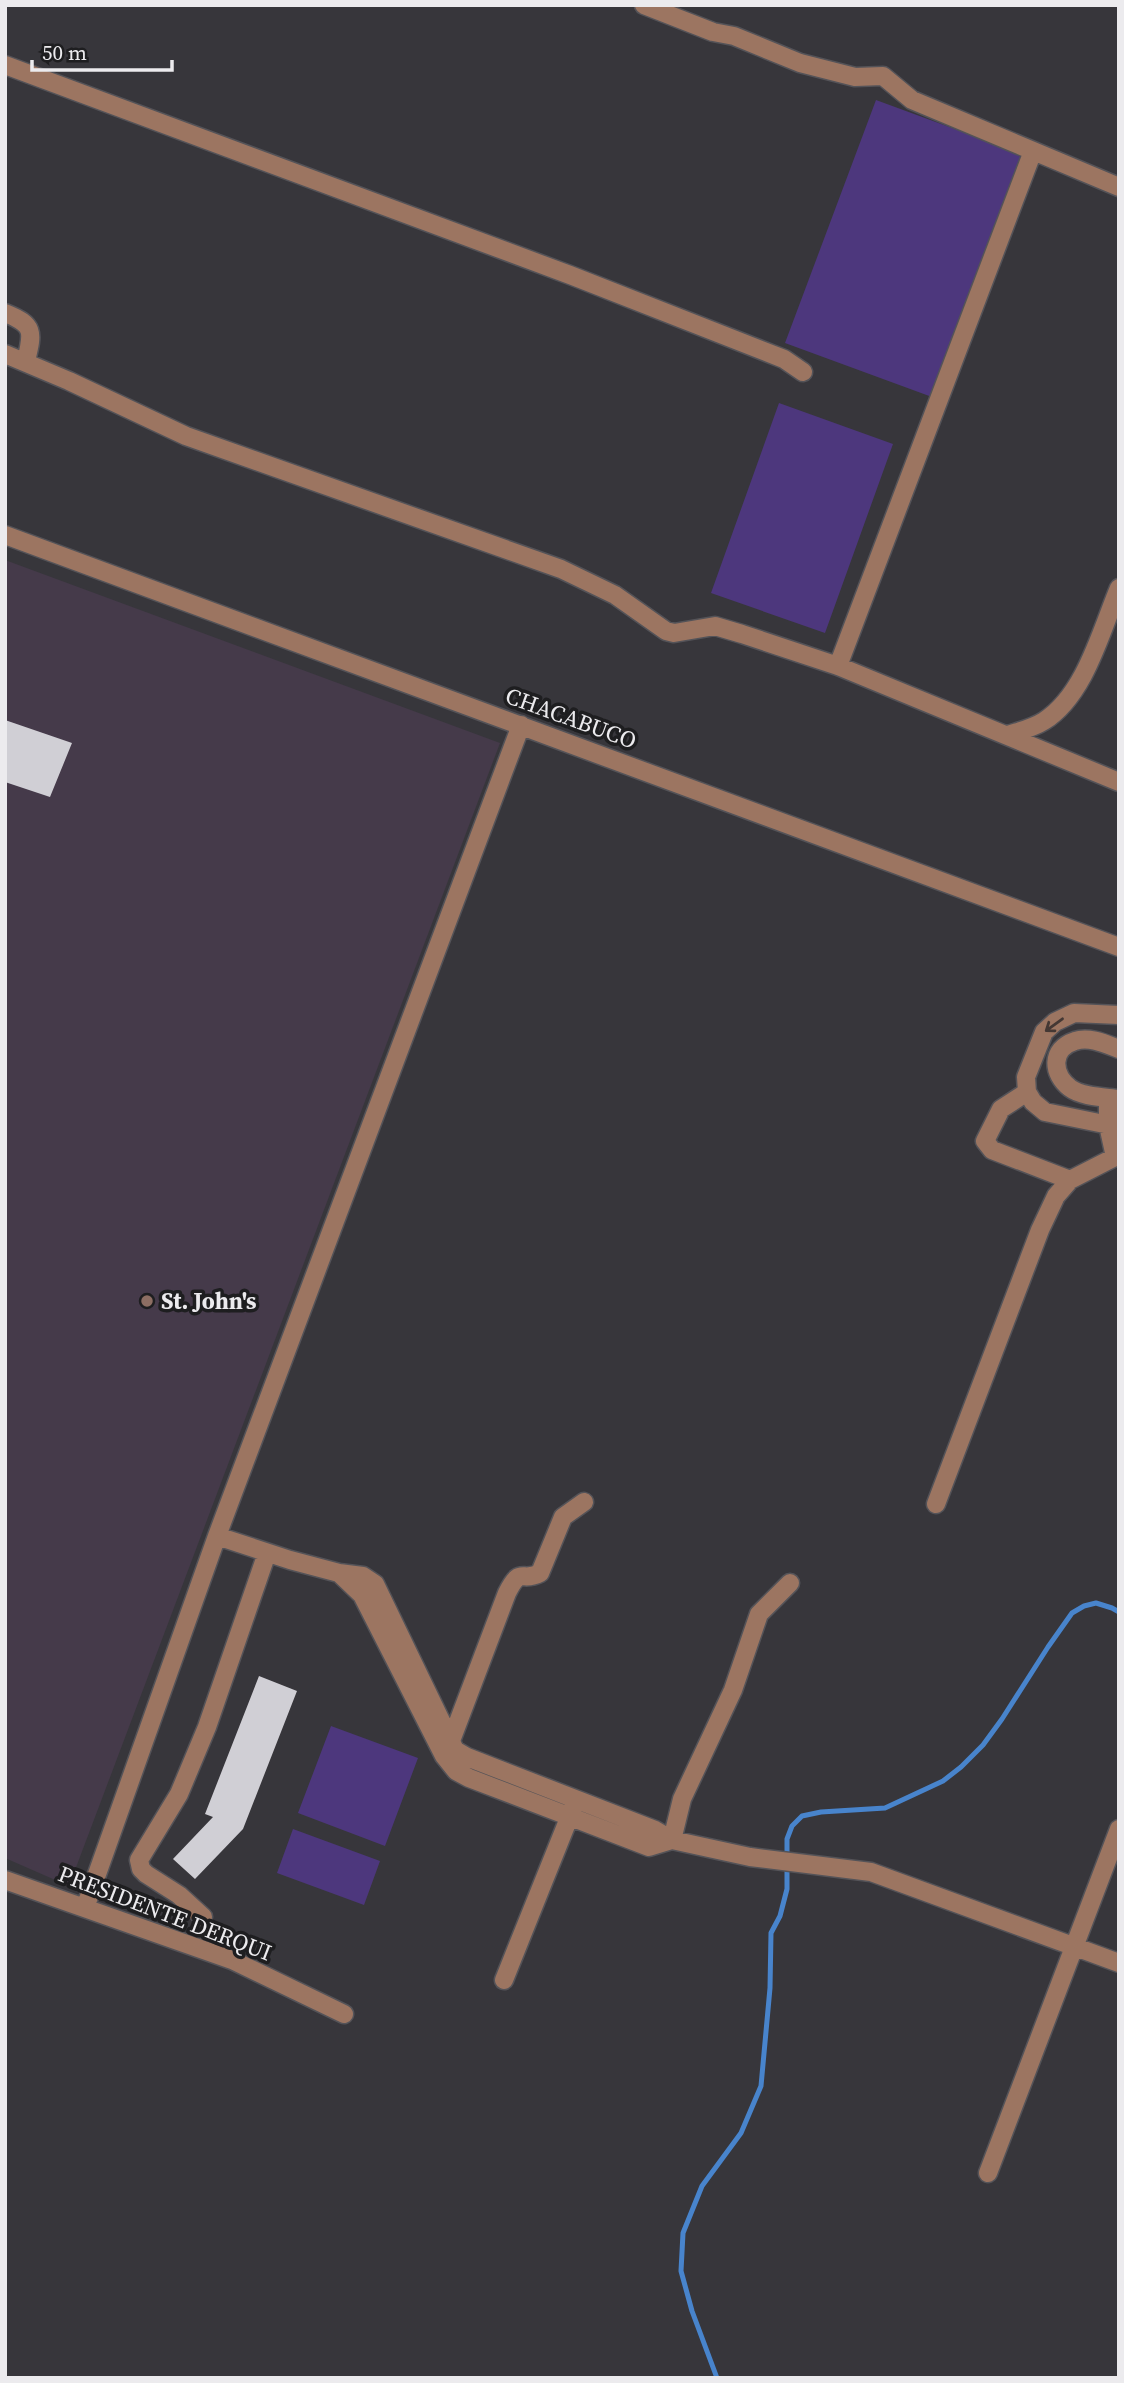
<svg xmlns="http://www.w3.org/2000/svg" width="1124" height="2383" viewBox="0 0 1124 2383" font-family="'Source Serif 4',serif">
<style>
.education{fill:#453a4a}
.green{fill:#4d377d}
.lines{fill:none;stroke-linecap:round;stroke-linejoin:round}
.stream{stroke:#4884cc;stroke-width:5}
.building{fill:#d0cfd5}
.minor-casing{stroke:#545358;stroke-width:21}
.minor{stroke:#9c7561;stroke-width:18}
.oneway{stroke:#443834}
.education-dot{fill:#8d6e63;stroke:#1e1e20;stroke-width:2.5}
.labels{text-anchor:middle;stroke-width:7;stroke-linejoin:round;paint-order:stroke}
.street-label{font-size:23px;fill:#ecebee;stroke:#1e1e20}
.poi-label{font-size:23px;font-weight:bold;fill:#ecebee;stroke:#1e1e20;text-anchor:start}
</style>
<rect width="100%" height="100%" fill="#37363b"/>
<path class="education" d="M 5,560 L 500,743 L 69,1886 L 5,1858 Z"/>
<path class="green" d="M 876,100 L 1023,154 L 932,397 L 785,343 Z
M 779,403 L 893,444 L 825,633 L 711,593 Z
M 331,1726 L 418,1758 L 385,1846 L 298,1813 Z
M 293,1829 L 380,1861 L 364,1905 L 277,1873 Z"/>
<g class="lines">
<path class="stream" d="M 717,2378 L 692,2311 L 681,2271 L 683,2233 L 702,2186 L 741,2133 L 761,2086 L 770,1988 L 771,1933 L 780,1916 L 787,1889 L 787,1839 L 792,1826 L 802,1816 L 821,1812 L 885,1808 L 943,1781 L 961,1767 L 983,1745 L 1002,1719 L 1048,1647 L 1072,1613 L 1084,1606 L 1096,1603 L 1112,1608 L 1119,1612"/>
</g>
<path class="building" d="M 5,720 L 72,743 L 50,797 L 5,782 Z
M 259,1676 L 297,1691 L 243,1829 L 195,1879 L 173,1859 L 213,1817 L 205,1814 Z"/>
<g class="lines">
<g class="minor-casing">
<path id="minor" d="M 644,5 L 713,32 L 734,36 L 800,63 L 855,77 L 883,76 L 912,100 L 1119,187
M 5,65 L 570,275 L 784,359 L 803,372
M 5,313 C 35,325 33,332 26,361
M 5,354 L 69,381 L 186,436 L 561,569 L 615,595 L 666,631 L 674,633 L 715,626 L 742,634 L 838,666 L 1119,782
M 5,535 L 1119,947
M 838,666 L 1033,151
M 1008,735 C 1020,731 1033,728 1044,721 C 1085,695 1101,631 1119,588
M 1119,1015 L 1074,1013 L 1055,1022 L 1044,1032 L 1026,1077 L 1027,1092 L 1033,1102 L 1045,1112 L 1119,1127
M 1119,1049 C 1106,1044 1089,1036 1075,1041 C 1050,1049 1052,1074 1070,1088 C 1082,1097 1104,1097 1119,1099
M 1027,1092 L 1001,1109 L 985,1141 L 992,1150 L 1070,1180
M 1108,1098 L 1108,1125 L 1115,1157 L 1119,1156
M 936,1504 L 1040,1230 L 1056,1196 L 1070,1180 L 1115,1157
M 217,1536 L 290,1560 L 339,1573
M 339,1573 L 363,1576 L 375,1584 L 455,1750 L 467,1757 L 655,1830 L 672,1840 L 649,1847 L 469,1778 L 456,1771 L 444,1756 L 362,1595 Z
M 790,1583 L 759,1614 L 733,1690 L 682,1799 L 672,1840 L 750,1857 L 871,1872 L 1119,1963
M 449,1746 L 507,1593 C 521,1565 521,1583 540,1573 L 563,1517 L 584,1502
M 5,1880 L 232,1960 L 344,2014
M 85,1908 L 217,1536 L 521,725
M 203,1917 L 179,1895 L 146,1874 L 141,1869 L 139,1860 L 179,1794 L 207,1727 L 267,1553
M 504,1980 L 573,1808
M 988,2173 L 1119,1829"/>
</g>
<use href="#minor" class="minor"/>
</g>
<defs><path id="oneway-shaft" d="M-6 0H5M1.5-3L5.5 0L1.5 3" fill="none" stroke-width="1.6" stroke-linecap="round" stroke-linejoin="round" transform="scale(1.75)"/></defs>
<use class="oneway" href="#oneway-shaft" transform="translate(1054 1025) rotate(144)"/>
<circle class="education-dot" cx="147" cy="1301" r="7"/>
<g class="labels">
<g class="street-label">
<text transform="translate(571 718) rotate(20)" y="8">CHACABUCO</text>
<text transform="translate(165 1913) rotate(21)" y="8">PRESIDENTE DERQUI</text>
</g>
<g class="poi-label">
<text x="161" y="1309">St. John's</text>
</g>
</g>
<rect width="1124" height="2383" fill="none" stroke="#ecebee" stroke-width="14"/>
<path d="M32 60v10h140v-10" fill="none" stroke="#ecebee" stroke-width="3.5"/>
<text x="42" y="60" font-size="21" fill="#ecebee" stroke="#1e1e20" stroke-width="5" paint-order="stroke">50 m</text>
</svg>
